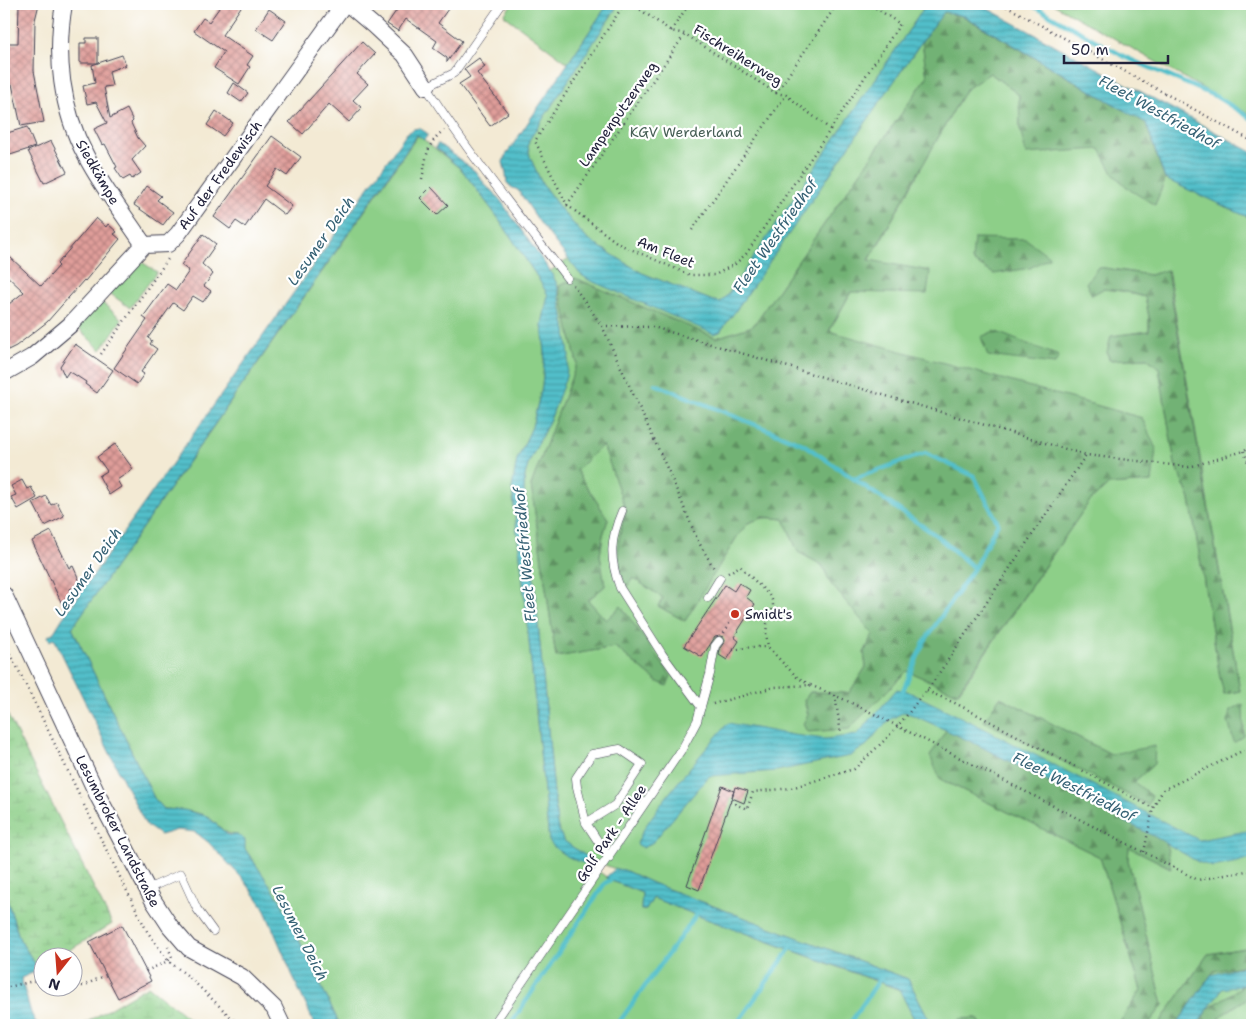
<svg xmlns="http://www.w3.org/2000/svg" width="1256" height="1029" viewBox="0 0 1256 1029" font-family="'Shantell Sans',sans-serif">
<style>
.green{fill:#8dcf88;stroke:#587862;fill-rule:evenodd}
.forest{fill:url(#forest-firs);stroke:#4a6a58}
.wetland{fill:url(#wetland-marsh);stroke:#587862}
.water{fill:url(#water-rules);stroke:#3a7082}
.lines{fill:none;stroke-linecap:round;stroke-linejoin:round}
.stream{stroke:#52bfca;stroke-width:4.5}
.building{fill:url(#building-cross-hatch)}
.lane-casing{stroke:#414052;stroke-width:9}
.street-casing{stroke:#414052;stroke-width:18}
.path{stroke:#414052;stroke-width:2.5;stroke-dasharray:1 4;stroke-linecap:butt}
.lane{stroke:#fff;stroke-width:8}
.street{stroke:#fff;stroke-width:16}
.poi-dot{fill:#c8321e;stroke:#fff;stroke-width:2}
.labels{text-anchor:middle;stroke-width:4.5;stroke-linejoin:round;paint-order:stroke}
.street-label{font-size:14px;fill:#22223b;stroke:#fff}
.park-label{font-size:14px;fill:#475f56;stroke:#fff}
.poi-label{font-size:14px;fill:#22223b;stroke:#fff;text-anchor:start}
.water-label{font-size:15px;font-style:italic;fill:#356174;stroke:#fff}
</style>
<defs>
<pattern id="forest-firs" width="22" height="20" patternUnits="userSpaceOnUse" patternTransform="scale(1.25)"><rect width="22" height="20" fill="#72b274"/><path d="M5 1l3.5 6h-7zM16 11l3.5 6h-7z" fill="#5d9060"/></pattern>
<pattern id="wetland-marsh" width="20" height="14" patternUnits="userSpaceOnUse" patternTransform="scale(1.25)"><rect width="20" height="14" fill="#8dcf88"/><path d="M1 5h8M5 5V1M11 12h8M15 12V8" fill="none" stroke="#79b176"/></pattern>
<pattern id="water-rules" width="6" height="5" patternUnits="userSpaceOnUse" patternTransform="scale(1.25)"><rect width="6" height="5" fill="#52bfca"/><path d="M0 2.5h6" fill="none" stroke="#449ba5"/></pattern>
<pattern id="building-cross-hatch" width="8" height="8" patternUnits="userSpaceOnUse" patternTransform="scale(1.25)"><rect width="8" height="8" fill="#e09e9a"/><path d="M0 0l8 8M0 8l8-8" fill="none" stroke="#b5807f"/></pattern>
</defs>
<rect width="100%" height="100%" fill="#fff"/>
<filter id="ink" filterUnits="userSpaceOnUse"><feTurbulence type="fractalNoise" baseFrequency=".02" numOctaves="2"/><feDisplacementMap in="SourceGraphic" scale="10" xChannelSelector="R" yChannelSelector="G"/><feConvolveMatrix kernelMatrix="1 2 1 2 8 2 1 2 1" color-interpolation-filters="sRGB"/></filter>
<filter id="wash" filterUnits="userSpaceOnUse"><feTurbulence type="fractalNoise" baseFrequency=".0096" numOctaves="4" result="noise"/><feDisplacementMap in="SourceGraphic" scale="20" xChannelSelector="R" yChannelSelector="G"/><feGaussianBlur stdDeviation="1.12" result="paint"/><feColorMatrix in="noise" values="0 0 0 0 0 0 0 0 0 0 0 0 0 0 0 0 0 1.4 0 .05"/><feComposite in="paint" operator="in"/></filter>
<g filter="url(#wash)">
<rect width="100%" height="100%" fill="#f3ead4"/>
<path class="green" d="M 512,4 L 608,4 L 568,63 L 504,15 Z
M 616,4 L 923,4 L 922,11 L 751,263 L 729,293 L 721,302 L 713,301 L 642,273 L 587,239 L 563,212 L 542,184 L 530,157 L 528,145 L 529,140 L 615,10 Z
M 1053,4 L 1252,4 L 1252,116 Z
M 943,12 L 964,16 L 1146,123 L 1166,179 L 1252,219 L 1252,246 L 1250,253 L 1252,254 L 1252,947 L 1208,954 L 1158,1025 L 1148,1025 L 1163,1005 L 1128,860 L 1129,846 L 1170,868 L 1166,842 L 940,779 L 1100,857 L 1141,990 L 1118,1025 L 982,1025 L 977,1018 L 960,1019 L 957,1025 L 932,1025 L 908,979 L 652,883 L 624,870 L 615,869 L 593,860 L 578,851 L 563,840 L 557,825 L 533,570 L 524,489 L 525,475 L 529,462 L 552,415 L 566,331 L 557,284 L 550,271 L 569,259 L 580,274 L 589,280 L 708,331 L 720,332 L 922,41 ZM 944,12 L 963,16 L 1146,123 L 1165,180 L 1163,186 L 1154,205 L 1114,175 L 1101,149 L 1020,129 L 1019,95 L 990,73 L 965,90 L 869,261 L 929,271 L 851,292 L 829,332 L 1142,418 L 1152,482 L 1108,485 L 1089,502 L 958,693 L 907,671 L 849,729 L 808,714 L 804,701 L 810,692 L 849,693 L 866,667 L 864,653 L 874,634 L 831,584 L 822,565 L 798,552 L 784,519 C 771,518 763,516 750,522 C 739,527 695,605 685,621 L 658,606 L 663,598 L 619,567 L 618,546 L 621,529 L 626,511 L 603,444 L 576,470 L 608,519 L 603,535 L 600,556 L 605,586 L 588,600 L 606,621 L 622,607 L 658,682 L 615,647 L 556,657 L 531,485 L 577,363 L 559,286 L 575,278 L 716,338 L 753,326 L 927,77 L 922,41 ZM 1098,267 L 1150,275 L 1168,270 L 1240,691 L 1224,694 L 1220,677 L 1190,499 L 1175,464 L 1159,368 L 1147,358 L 1109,360 L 1112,336 L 1149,331 L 1149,317 L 1145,297 L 1122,291 L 1103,289 ZM 1000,697 L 1111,754 L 1154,764 L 1133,782 L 985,721 Z
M 418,135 L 462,170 L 499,219 L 538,278 L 548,295 L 542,325 L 545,352 L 542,387 L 532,427 L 517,460 L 512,489 L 522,572 L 549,841 L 563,854 L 591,866 L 612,881 L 642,893 L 641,910 L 646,910 L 653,898 L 701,917 L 900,990 L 917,1025 L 340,1025 L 280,900 L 245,849 L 238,835 C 221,834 221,826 208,817 C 198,811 176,810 164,809 L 154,798 L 72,628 Z
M 140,261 L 157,272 L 130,308 L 108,292 Z
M 100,301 L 122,319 L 101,350 L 82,332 L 78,326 Z
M 1252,964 L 1252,988 L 1247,983 L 1208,1009 L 1197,1025 L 1176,1025 L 1214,971 Z
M 1252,995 L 1252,1025 L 1215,1025 L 1222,1015 Z"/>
<path class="forest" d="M 943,12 L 963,16 L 1146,123 L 1165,180 L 1155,205 L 1130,190 L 1114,175 L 1100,149 L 1026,154 L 1020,129 L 1019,95 L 990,73 L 965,90 L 869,260 L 930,271 L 927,294 L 851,292 L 829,331 L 1142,418 L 1156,449 L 1152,482 L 1108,485 L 1089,502 L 957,693 L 907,671 L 849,729 L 807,732 L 803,724 L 808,714 L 804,701 L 810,692 L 849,693 L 866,667 L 864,653 L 873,634 L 831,584 L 822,565 L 798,552 L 784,519 L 765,517 L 748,523 L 737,537 L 685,621 L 658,606 L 663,598 L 633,578 L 627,587 L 621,578 L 618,558 L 618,546 L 621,529 L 626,511 L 603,445 L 576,470 L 608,519 L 603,535 L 600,555 L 605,586 L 588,600 L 606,620 L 621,606 L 671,676 L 667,686 L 658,682 L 615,647 L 556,657 L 531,485 L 577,363 L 559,286 L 575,278 L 716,338 L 753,326 L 927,77 L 922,41 Z
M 974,238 L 1026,239 L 1050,257 L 1030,268 L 994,274 L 972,261 Z
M 1098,267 L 1150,275 L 1167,270 L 1240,691 L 1224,694 L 1220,677 L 1190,499 L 1175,464 L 1159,368 L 1147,358 L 1109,360 L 1107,352 L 1111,336 L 1149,331 L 1149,317 L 1145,297 L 1122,291 L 1103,289 L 1092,295 L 1086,283 Z
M 994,331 L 1059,356 L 1055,364 L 988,356 L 981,337 Z
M 1000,697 L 1111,754 L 1155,746 L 1154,764 L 1134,782 L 1152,796 L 1148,805 L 984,721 Z
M 1243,704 L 1244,736 L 1234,743 L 1228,721 L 1230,710 Z
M 949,725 L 1166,842 L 1171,868 L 1129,847 L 1128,860 L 1163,1005 L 1148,1025 L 1118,1025 L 1141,990 L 1100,857 L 940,779 L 930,756 Z
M 1252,947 L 1252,964 L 1214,971 L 1176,1025 L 1158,1025 L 1208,954 Z
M 1247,983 L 1252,988 L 1252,995 L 1222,1015 L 1215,1025 L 1197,1025 L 1208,1009 Z
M 977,1018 L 982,1025 L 957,1025 L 960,1019 Z"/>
<path class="wetland" d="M 4,708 L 112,924 L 60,956 L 42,956 L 42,968 L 39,970 L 20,940 L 4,890 Z
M 148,986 L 197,1025 L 82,1025 Z"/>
<path class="water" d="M 608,4 L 616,4 L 615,10 L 529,140 L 528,145 L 530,157 L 542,184 L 563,212 L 587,239 L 642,273 L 713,301 L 721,302 L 729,293 L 922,11 L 923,4 L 979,4 L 1252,152 L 1252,219 L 1165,179 L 1146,123 L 964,16 L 944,12 L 922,41 L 737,309 L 720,332 L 714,334 L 589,280 L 580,274 L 540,223 L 518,190 L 511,187 L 507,183 L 506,174 L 503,162 L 506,155 Z
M 419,128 L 427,133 L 427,136 L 424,140 L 417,135 L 72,628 L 154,798 L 164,809 L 184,810 L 207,816 L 228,835 L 238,835 L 245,840 L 245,849 L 280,900 L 340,1025 L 315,1025 L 298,988 L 263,906 L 244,880 L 208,842 L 195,832 L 177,830 L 160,835 L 146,825 L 119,772 L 54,638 L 50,641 L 48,636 L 54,632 L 62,619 L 407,133 L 414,129 Z
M 437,144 L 439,144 L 475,171 L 488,188 L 493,191 L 501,201 L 550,271 L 557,284 L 566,331 L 569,356 L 566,377 L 552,415 L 529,462 L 525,475 L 524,489 L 533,570 L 557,825 L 563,840 L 578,851 L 593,860 L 591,866 C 575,860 559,855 549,841 L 522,572 L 512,489 L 517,460 L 532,427 L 542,387 L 545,352 L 542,325 L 548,295 L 538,278 L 499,219 L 462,170 L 436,148 Z
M 897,689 L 907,691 L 981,727 L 1199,840 L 1252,830 L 1252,859 L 1213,867 L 1198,862 L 1157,838 L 972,742 L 913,715 L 904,712 L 891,719 L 879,730 L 867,745 L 850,756 L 776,771 L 709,776 L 653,842 L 643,848 L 637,844 C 642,829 652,817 661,804 C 682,776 705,750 728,723 L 793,735 L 825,739 L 857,735 Z
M 615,869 L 624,870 L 652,883 L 908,979 L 932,1025 L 917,1025 L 899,989 L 701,917 L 653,898 L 646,910 L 641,910 L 642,893 L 612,881 L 606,877 Z
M 4,890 L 20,940 L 39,970 L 21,978 L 31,1013 L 37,1025 L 4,1025 Z
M 1252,964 L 1252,984 L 1222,989 L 1197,1025 L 1176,1025 L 1211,975 Z"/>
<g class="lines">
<path class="stream" d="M 1030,4 L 1125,57 L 1217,97 L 1252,119
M 655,384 L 803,444 L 937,536 L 974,568 L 924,642 L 901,695
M 854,479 L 925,453 L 974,476 L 998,523 L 974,568
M 510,1025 L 605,883 L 614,878
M 617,1025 L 699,911
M 736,1025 L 792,946
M 849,1025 L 881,977"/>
</g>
<g id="blocks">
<path class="building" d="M 19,4 L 39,4 L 35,20 L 34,71 L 44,122 L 21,126 L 12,84 L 4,85 L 4,43 L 18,43 Z
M 222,4 L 243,4 L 222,35 L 253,56 L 247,65 L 250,67 L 239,84 L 214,68 L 224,52 L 194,31 L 203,18 L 209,22 Z
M 401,4 L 440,4 L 448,9 L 438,23 L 462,41 L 447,62 L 447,58 L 433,48 L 437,41 L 406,19 L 398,31 L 387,24 Z
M 269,9 L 286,21 L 273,40 L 256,29 Z
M 86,38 L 98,38 L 98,63 L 122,55 L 126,65 L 109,71 L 112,86 L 104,87 L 110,118 L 127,109 L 133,121 L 131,123 L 138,138 L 145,146 L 132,160 L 141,173 L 132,179 L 130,176 L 123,180 L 115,168 L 117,167 L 105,144 L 102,145 L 94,129 L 107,123 L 96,102 L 87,104 L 83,86 L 95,83 L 92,65 L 98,63 L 80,63 L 80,43 L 86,43 Z
M 362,42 L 375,54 L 357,74 L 368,84 L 353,100 L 362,108 L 349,122 L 329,104 L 303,134 L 289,122 Z
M 479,58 L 485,67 L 477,73 L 508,113 L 490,126 L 459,84 L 470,77 L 464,69 Z
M 234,83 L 248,93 L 241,102 L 228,93 Z
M 216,111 L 233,123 L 223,136 L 207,125 Z
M 27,127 L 35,147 L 4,157 L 4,134 Z
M 272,136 L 301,157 L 287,176 L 277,169 L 265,186 L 292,206 L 285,215 L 264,199 L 245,227 L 236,221 L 230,229 L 214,217 Z
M 51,141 L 67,172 L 44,183 L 28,151 Z
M 147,186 L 161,196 L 157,200 L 173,212 L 163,225 L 134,205 Z
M 431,187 L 448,205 L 437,215 L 420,198 Z
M 96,218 L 106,227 L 108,224 L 117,232 L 114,234 L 120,239 L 85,281 L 84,280 L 47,322 L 16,346 L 4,352 L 4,308 L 24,292 L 4,273 L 4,263 L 10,257 L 41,286 L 59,266 L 57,264 Z
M 203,234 L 216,244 L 202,264 L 213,274 L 204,286 L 211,291 L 203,302 L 193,296 L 183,310 L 173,303 L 148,338 L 152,341 L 150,344 L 157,349 L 141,372 L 144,374 L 137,384 L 114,368 L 147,320 L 143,317 L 167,284 L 176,290 L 189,271 L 181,265 Z
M 75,344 L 113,370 L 97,393 L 85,384 L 86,382 L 69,371 L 65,377 L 60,366 Z
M 115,444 L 133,469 L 117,480 L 121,487 L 109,495 L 99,476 L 107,471 L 97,457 Z
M 22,480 L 27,489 L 31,487 L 37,498 L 18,509 L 11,497 L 16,495 L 11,486 Z
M 46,496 L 51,505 L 57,502 L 64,516 L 45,526 L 33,503 Z
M 51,531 L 69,568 L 73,566 L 81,584 L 70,589 L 74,597 L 63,606 L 32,541 Z
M 739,583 L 750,590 L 746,597 L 755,604 L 734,637 L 739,641 L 727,660 L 719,655 L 720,648 L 725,641 L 723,637 L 720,636 L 715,637 L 702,657 L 684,646 L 725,585 L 734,591 Z
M 722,786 L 734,791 L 699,890 L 687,885 Z
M 735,787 L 748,791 L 744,803 L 732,798 Z
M 122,925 L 151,981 L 118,998 L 89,942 Z"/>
</g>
</g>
<g filter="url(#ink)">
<use href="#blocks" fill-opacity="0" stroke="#414052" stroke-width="1"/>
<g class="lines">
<g class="lane-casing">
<path id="lane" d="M 502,4 L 454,73 L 426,87 C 469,154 519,216 567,278
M 622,511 C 610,539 609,559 620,588 L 662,654 L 701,707
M 708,598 L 720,578
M 586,823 L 615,805 L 642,764 L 620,749 L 592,754 L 576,778 L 577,787 L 586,823 L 609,858
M 147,889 L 181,874 L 197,909 L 213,931
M 493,1025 L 682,749 L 697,721 L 710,674 L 715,646 L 719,641"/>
</g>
<g class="street-casing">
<path id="street" d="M 64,4 C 55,55 61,109 86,156 C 102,187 125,216 144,245
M 348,4 L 374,26 L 405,55 L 426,87
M 4,373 L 32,357 L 70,325 L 144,245 L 168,244 L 178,234 L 344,4
M 4,595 L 98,796 L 153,900 L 170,926 L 189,948 L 242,977 L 274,1008 L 282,1025"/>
</g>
<path class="path" d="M 624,4 L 535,141 L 567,205 L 619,244 L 690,275 L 715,275 L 735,264 L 746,254 L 830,130 L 900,24 L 870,4
M 632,4 L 671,31 L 685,34 L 776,93 L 786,95 L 830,129
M 1002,4 L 1252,141
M 671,31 L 689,4
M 776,93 L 833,10
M 422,179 C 427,157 425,145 444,130
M 567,205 L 685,34
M 692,230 L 786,95
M 573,285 L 602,326 L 672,479 L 698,541 L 715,570
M 602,326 L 653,327 L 1086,455
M 101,354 L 168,259
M 1244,451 L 1252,475
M 728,573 L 740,566 L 769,595 L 772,600 L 773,605 L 772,611 L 767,624 L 766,633 L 768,647 L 782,662 L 797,677 L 810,685
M 724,633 L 730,622
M 4,640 L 81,798
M 733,650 L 751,647 L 768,647
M 927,691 L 957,704 L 1153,808 L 1163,790 L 1240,752 L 1252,750
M 835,695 L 841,734
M 713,704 L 774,687 L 810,685 L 841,698 L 874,714 L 1198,880 L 1252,870
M 730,802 L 747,809 L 753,792 L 791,788 L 854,769 L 886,739 L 908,714 L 921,696 L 927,691 L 1086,455 L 1189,467 L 1244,451 L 1252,443
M 84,805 L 147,931 L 168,961 L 188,976 L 239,1025
M 1144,852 L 1153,808
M 146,971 L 168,961 L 172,957 L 168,947
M 72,985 L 83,986 L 106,975
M 4,988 L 38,980 L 42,981
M 4,1020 L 6,1025"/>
<use href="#lane" class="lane"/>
<use href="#street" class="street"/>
</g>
</g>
<circle class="poi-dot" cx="735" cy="614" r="5"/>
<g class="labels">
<g class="street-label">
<text transform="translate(738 55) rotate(32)" y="5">Fischreiherweg</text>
<text transform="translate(618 114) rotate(-55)" y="5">Lampenputzerweg</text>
<text transform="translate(98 172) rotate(60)" y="5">Siedkämpe</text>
<text transform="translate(220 175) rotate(-54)" y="5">Auf der Fredewisch</text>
<text transform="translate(666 252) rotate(22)" y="5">Am Fleet</text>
<text transform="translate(118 831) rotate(63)" y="5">Lesumbroker Landstraße</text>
<text transform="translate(611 833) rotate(-56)" y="5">Golf Park - Allee</text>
</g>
<g class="park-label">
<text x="686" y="137">KGV Werderland</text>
</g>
<g class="poi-label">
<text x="745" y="619">Smidt's</text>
</g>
<g class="water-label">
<text transform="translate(1159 112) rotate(29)" y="5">Fleet Westfriedhof</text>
<text transform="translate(775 236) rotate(-55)" y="5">Fleet Westfriedhof</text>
<text transform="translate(321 241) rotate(-55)" y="5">Lesumer Deich</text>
<text transform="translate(525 555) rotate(-95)" y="5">Fleet Westfriedhof</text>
<text transform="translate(88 572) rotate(-55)" y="5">Lesumer Deich</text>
<text transform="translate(1074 787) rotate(27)" y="5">Fleet Westfriedhof</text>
<text transform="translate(300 933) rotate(63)" y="5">Lesumer Deich</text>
</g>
</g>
<rect width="1256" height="1029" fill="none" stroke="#fff" stroke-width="20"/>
<g transform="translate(58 972) rotate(197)"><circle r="24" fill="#ffffff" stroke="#a7a7b1"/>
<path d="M0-4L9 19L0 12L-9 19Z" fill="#c8321e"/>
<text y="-8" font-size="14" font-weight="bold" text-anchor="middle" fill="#22223b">N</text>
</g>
<path d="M1064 55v8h104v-8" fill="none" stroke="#22223b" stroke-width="2.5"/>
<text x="1071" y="55" font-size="15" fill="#22223b" stroke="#ffffff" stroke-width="4" paint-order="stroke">50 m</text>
</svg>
